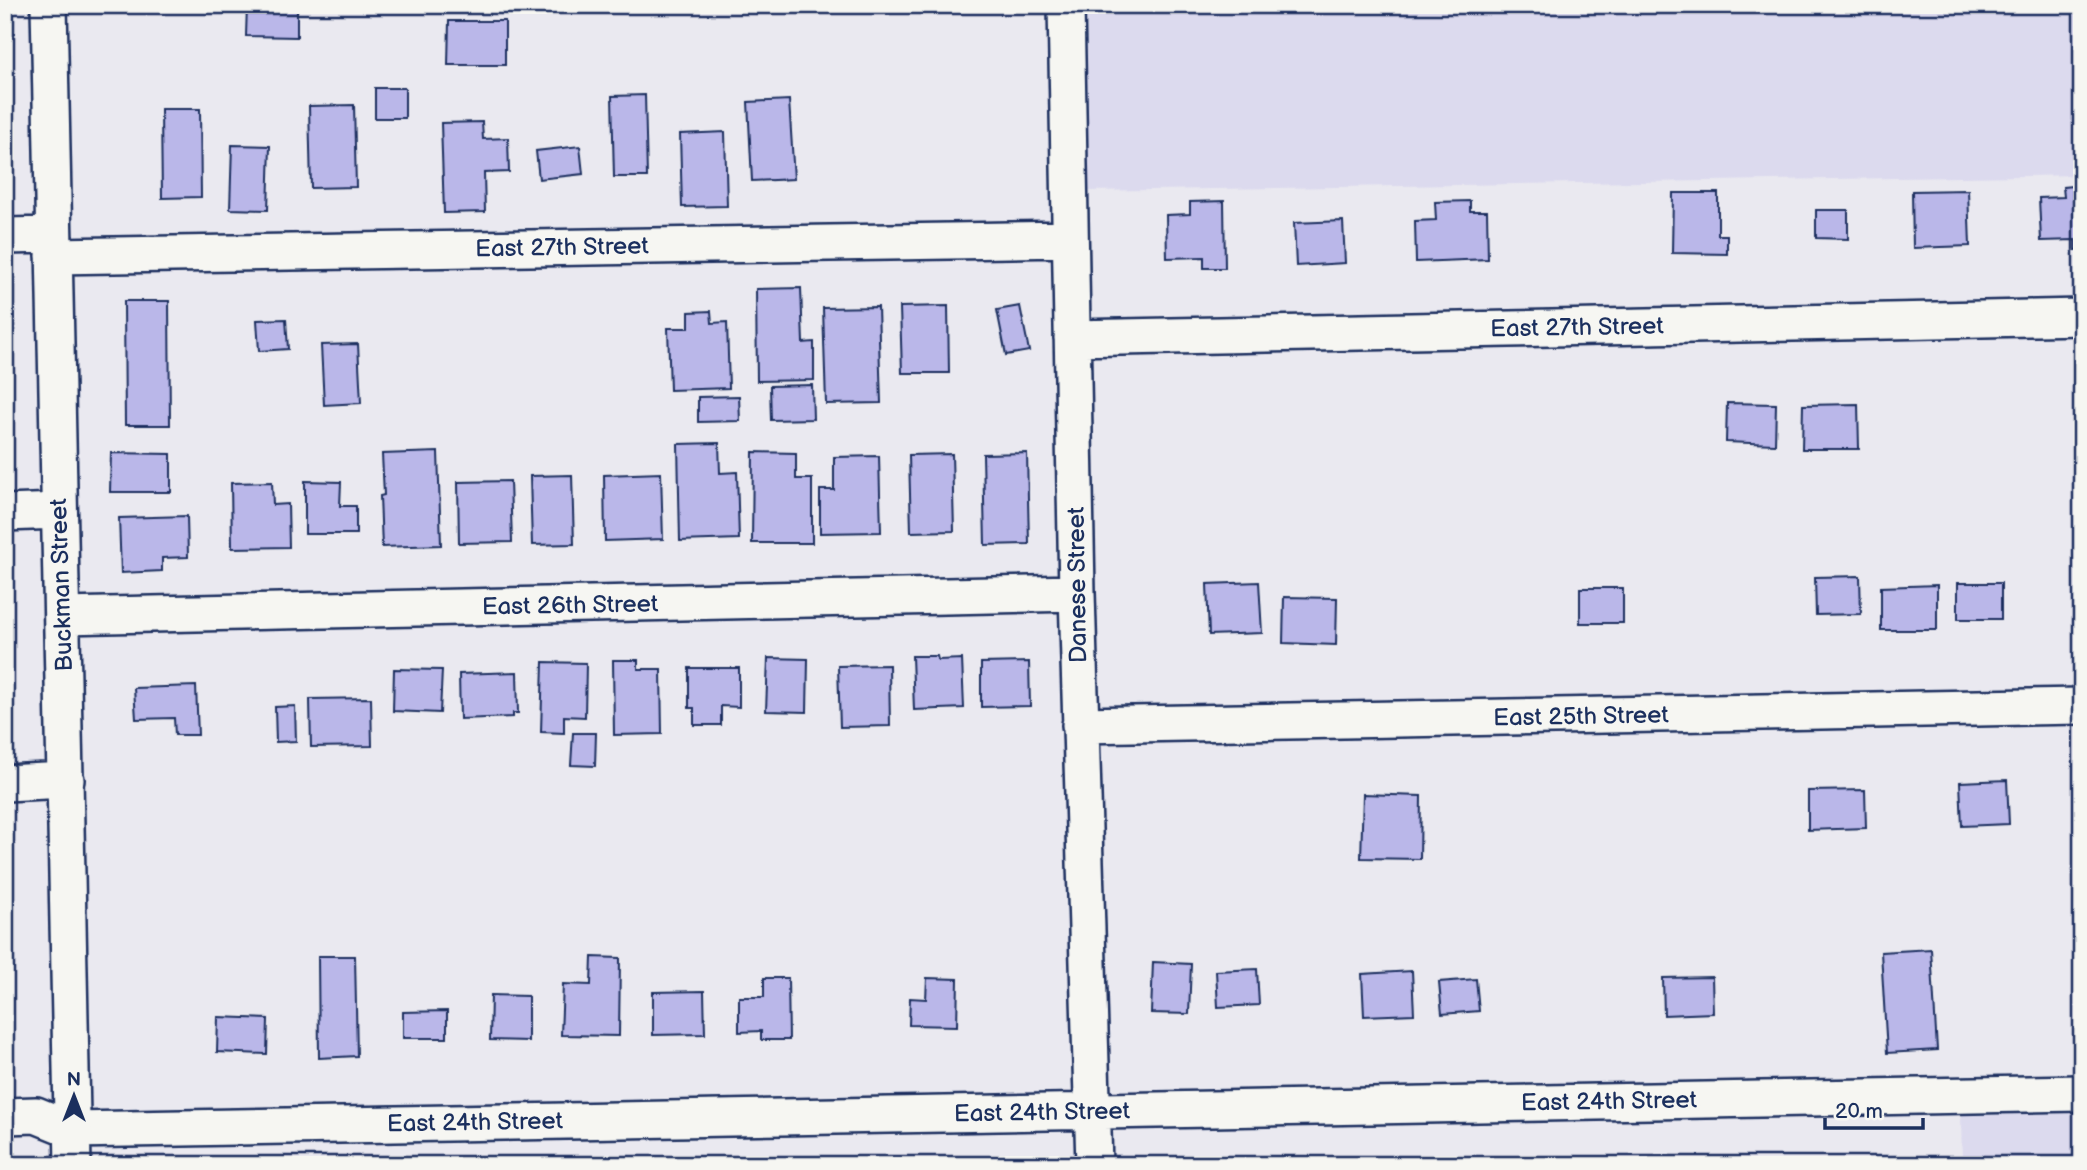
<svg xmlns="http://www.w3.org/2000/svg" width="2087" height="1170" viewBox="0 0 2087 1170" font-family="'Balsamiq Sans',sans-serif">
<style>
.built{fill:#dcdaee}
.building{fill:#bab7e9;stroke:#1b2f5e;stroke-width:2}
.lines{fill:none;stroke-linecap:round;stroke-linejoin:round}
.minor-casing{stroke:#1b2f5e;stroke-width:40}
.minor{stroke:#f6f6f2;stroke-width:35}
.labels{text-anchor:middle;stroke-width:7;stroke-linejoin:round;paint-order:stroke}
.street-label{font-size:24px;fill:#1b2f5e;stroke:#f6f6f2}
</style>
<rect width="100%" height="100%" fill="#eae9f0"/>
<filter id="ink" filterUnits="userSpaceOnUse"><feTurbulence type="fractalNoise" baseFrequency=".0143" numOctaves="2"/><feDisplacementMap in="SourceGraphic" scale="14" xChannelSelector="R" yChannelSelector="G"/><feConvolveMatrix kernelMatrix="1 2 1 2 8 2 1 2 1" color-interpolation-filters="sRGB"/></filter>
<g filter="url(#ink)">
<path class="built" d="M 1087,5 L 2082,5 L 2082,175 L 1086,191 Z
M 2082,1113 L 2082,1165 L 1962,1165 L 1961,1115 Z"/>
<path class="building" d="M 93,5 L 129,5 L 129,11 L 93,12 Z
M 247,5 L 297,5 L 297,37 L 246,36 Z
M 449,21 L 505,21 L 505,65 L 448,65 Z
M 375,88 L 405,88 L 405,118 L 375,118 Z
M 645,95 L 647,177 L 614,177 L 612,96 Z
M 789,100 L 794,179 L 752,181 L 748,102 Z
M 354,105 L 356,187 L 311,188 L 309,106 Z
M 161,109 L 200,109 L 201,197 L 162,198 Z
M 482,122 L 483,139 L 508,138 L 509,172 L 484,173 L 485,212 L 444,213 L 441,123 Z
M 725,132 L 727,206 L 682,207 L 680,134 Z
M 232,145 L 270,146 L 268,210 L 230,209 Z
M 580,146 L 583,174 L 539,179 L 536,151 Z
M 2082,185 L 2082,250 L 2075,250 L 2075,240 L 2041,241 L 2039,198 L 2064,197 L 2063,187 Z
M 1968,190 L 1970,246 L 1913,248 L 1912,191 Z
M 1673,193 L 1718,193 L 1718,235 L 1727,235 L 1727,254 L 1672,253 Z
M 1224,201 L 1225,268 L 1204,268 L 1204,257 L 1167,258 L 1166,215 L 1190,214 L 1190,202 Z
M 1470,201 L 1470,211 L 1487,211 L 1488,259 L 1416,262 L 1415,221 L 1436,220 L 1435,202 Z
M 1816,210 L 1848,210 L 1848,239 L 1816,238 Z
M 1343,221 L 1345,263 L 1296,266 L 1294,223 Z
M 801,288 L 803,343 L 814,342 L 814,380 L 757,381 L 756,289 Z
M 124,301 L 169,301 L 170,425 L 125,425 Z
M 948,306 L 949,373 L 902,373 L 900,307 Z
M 1020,306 L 1029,351 L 1006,355 L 997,310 Z
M 878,307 L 881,403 L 826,404 L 823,308 Z
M 711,311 L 712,323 L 727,322 L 729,388 L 670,390 L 668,328 L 689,328 L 689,312 Z
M 286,319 L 288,349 L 259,351 L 257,320 Z
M 358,344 L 361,403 L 324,405 L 321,345 Z
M 812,385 L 813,419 L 771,420 L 770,386 Z
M 739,396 L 740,421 L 698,422 L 698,397 Z
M 1727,403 L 1776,404 L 1775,444 L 1726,442 Z
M 1858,404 L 1859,449 L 1802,449 L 1803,405 Z
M 719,443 L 720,473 L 737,472 L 739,539 L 680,541 L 678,444 Z
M 438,452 L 441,545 L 382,547 L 380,496 L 384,495 L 382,454 Z
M 753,452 L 796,453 L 796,479 L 812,479 L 812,543 L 752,543 Z
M 111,453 L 171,454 L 171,492 L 110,492 Z
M 1027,453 L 1029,544 L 985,545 L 983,454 Z
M 952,454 L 954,531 L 911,532 L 909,455 Z
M 879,456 L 881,532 L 820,533 L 820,490 L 834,490 L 834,457 Z
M 661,473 L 663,539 L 605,541 L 604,475 Z
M 572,475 L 574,544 L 532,545 L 530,476 Z
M 305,481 L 341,482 L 340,506 L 356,506 L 356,534 L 305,534 Z
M 510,481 L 512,542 L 459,543 L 458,482 Z
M 272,482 L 273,505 L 288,504 L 289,547 L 232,548 L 231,483 Z
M 187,516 L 188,557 L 162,558 L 162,571 L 121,573 L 119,518 Z
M 1860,576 L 1861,614 L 1816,615 L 1815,577 Z
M 1259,582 L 1262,633 L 1209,635 L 1207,584 Z
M 1958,583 L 2001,583 L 2001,619 L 1958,619 Z
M 1937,585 L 1937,630 L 1881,630 L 1881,587 Z
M 1580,588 L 1623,588 L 1623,623 L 1580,623 Z
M 1284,597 L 1337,598 L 1336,645 L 1283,643 Z
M 912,656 L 937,656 L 938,660 L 962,659 L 964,708 L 914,710 Z
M 768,658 L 808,659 L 807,712 L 766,711 Z
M 613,660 L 638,660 L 638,669 L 661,669 L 662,734 L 614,735 Z
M 543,662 L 586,663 L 585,717 L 564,716 L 564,733 L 541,732 Z
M 1029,662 L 1030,706 L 981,707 L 981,663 Z
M 889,665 L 890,726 L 840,727 L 838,666 Z
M 689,668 L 739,668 L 739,707 L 721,706 L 721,725 L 694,725 L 694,708 L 689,708 Z
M 394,669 L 442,670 L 440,713 L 393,711 Z
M 517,672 L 518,713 L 513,713 L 513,717 L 460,719 L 459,674 Z
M 196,686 L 198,735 L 175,735 L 174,718 L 136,719 L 134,688 Z
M 371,698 L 372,746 L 311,747 L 310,699 Z
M 295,706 L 296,741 L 276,742 L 275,707 Z
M 573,733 L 596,733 L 595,766 L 571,765 Z
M 2007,780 L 2009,824 L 1962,826 L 1960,782 Z
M 1865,790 L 1866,828 L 1808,830 L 1808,791 Z
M 1363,794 L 1421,796 L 1420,859 L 1361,858 Z
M 1931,949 L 1937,1050 L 1887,1053 L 1881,952 Z
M 318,956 L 355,956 L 357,1056 L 319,1058 Z
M 592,957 L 620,958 L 619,1036 L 561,1035 L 563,984 L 591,985 Z
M 1153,962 L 1191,964 L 1189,1014 L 1151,1013 Z
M 1257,969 L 1259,1005 L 1218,1007 L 1216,971 Z
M 1412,971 L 1414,1014 L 1364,1016 L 1362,974 Z
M 1712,977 L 1713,1013 L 1664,1015 L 1663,978 Z
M 764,978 L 788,978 L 789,1040 L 761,1040 L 761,1031 L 739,1032 L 739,997 L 764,997 Z
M 927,978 L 958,979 L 957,1026 L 909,1025 L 910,998 L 926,999 Z
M 1476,979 L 1479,1011 L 1442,1014 L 1439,982 Z
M 704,991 L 705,1034 L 653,1035 L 653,992 Z
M 491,995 L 528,996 L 528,1041 L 490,1040 Z
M 447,1011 L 447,1038 L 403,1038 L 403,1012 Z
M 218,1017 L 268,1019 L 267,1054 L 217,1052 Z"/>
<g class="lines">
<g class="minor-casing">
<path id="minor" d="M 49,5 L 73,1165
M 1066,5 L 1077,593 L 1094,1165
M 5,236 L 53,235
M 54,256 L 1070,239
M 1072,338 L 2082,317
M 5,513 L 59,511
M 63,616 L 1077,593
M 1080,725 L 2082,706
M 5,783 L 66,780
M 5,1116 L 36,1115 L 73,1130 L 2082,1093"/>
</g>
<use href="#minor" class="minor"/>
</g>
</g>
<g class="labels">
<g class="street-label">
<text transform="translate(562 247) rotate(-1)" y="8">East 27th Street</text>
<text transform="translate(1577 327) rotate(-1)" y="8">East 27th Street</text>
<text transform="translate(61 585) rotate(-92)" y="8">Buckman Street</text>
<text transform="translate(1077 585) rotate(-91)" y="8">Danese Street</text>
<text transform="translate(570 605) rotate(-1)" y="8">East 26th Street</text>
<text transform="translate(1581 716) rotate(-1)" y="8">East 25th Street</text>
<text transform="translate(1609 1101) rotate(-1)" y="8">East 24th Street</text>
<text transform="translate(1042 1112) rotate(-1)" y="8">East 24th Street</text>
<text transform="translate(475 1122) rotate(-1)" y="8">East 24th Street</text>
</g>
</g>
<rect width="2087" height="1170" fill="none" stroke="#f6f6f2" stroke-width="28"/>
<rect x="14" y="14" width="2059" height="1142" fill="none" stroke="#1b2f5e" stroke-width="2.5" filter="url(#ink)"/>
<g transform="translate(74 1096)" stroke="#f6f6f2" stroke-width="5" paint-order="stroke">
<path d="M0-5L12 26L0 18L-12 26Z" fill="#1b2f5e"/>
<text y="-10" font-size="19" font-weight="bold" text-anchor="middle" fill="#1b2f5e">N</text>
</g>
<path d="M1825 1118v10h98v-10" fill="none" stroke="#1b2f5e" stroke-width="3.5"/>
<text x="1835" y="1118" font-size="21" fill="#1b2f5e" stroke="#f6f6f2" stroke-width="5" paint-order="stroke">20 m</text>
</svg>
